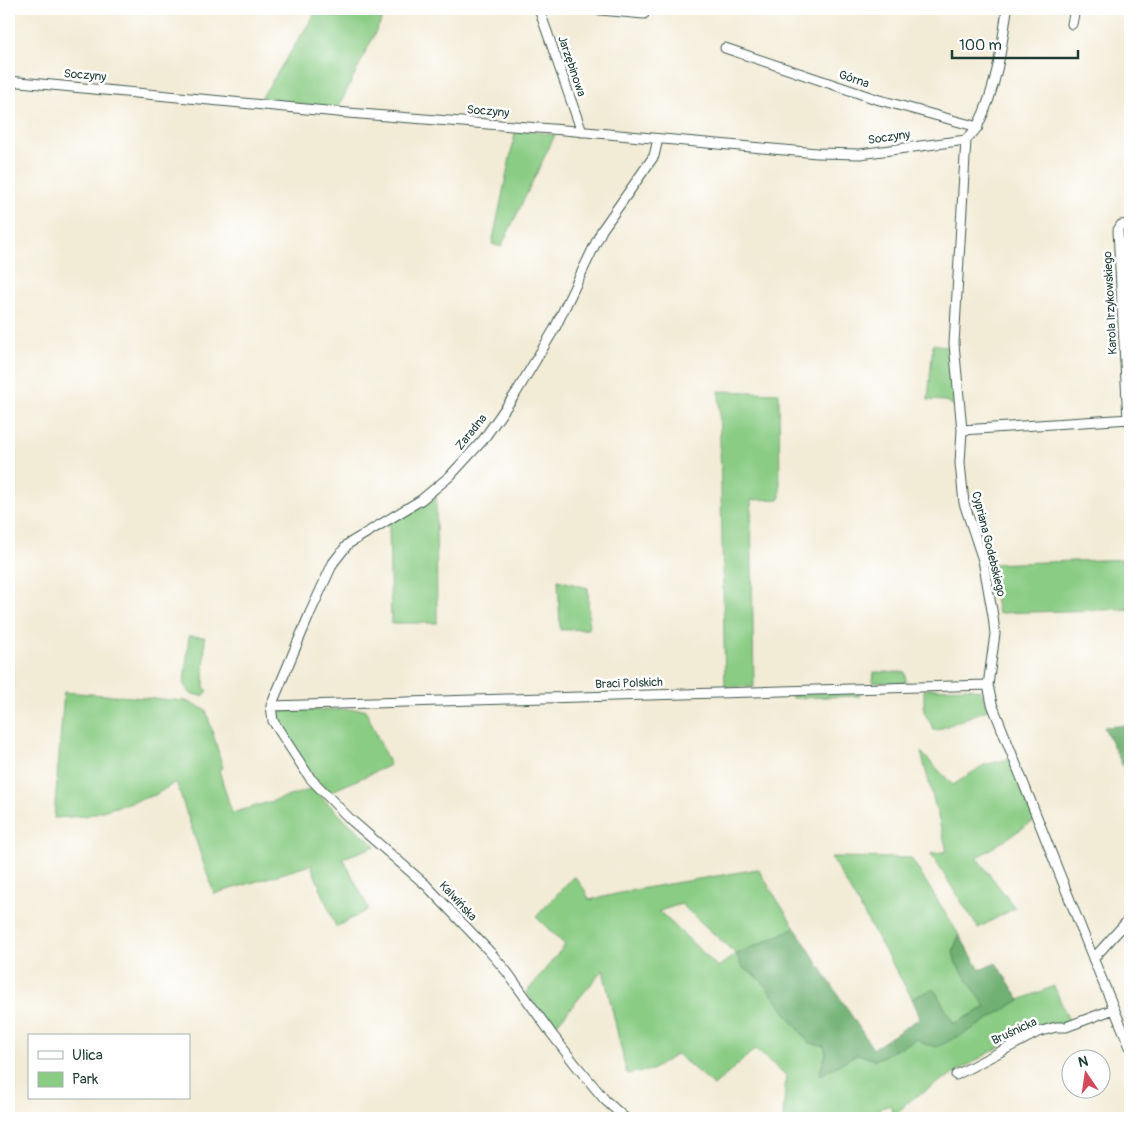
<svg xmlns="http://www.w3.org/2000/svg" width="1139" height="1127" viewBox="0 0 1139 1127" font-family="Pangolin,sans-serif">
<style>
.green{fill:#8acc84;stroke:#54845c;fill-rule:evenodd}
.forest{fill:#6fb072;stroke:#477653}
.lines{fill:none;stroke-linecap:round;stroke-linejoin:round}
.street-casing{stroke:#3f574c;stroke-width:11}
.street{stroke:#fff;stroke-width:9}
.labels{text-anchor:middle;stroke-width:5;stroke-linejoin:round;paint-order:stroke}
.street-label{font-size:12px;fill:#1f3d34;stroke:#fff}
</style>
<rect width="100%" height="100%" fill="#fff"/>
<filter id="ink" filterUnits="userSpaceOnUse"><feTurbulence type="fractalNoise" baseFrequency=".02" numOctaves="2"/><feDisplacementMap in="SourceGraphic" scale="10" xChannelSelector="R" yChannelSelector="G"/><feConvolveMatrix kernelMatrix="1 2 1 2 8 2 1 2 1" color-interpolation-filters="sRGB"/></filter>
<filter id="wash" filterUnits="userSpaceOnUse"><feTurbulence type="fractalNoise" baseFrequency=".0096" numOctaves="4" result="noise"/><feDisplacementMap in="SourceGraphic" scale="20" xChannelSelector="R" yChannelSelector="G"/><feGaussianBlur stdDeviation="1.12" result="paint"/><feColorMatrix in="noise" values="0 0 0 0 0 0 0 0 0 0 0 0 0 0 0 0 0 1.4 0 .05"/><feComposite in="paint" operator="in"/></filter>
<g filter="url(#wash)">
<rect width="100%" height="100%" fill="#f2ebd5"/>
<path class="green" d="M 318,9 L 387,9 L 338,108 L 260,100 Z
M 516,129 L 555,135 L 501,247 L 492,244 Z
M 933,344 L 949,347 L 957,407 L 945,401 L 928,400 Z
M 719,391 L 779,393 L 780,499 L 751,500 L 754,687 L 725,687 Z
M 436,492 L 437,623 L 391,623 L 389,524 Z
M 1130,559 L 1130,609 L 998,613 L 988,564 Z
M 558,580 L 588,588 L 589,629 L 560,630 Z
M 189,636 L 205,637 L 204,687 L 208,691 L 203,696 L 191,694 L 184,685 Z
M 874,672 L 905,672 L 906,683 L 873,682 Z
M 970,688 L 981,691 L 989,709 L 935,731 L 924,712 L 924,689 Z
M 859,691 L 860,696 L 792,698 L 790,693 Z
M 64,692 L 186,701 L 206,710 L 223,768 L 219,770 L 232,813 L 313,789 L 346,821 L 376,846 L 343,858 L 369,909 L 336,927 L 311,865 L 214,894 L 176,782 L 155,795 L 86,816 L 54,818 Z
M 365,709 L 390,765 L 328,793 L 299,760 L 275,715 L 277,711 Z
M 921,752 L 953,785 L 984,765 L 1009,759 L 1035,820 L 977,858 L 1015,908 L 978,928 L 931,854 L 947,851 Z
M 831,857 L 911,858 L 959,935 L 953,951 L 956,963 L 986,1007 L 954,1024 L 934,989 L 912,998 Z
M 758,869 L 795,928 L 737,954 L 741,966 L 760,979 L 783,1007 L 824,1046 L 826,1054 L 819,1075 L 857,1054 L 875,1060 L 917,1039 L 969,1031 L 1020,1000 L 1054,986 L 1070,1023 L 1044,1027 L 1003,1045 L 939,1082 L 906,1103 L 895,1118 L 890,1105 L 856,1118 L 783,1118 L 786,1075 L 755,1049 L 714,1086 L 677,1054 L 652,1070 L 627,1074 L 603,970 L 553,1029 L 526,993 L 565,945 L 536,917 L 574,876 L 585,890 L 589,900 L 639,889 ZM 681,904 L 736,954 L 718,967 L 659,911 Z"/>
<path class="forest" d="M 1130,725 L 1130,781 L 1104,727 Z
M 795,928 L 873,1049 L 920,1018 L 912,998 L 934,989 L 954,1024 L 986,1007 L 956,963 L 953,951 L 959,935 L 980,970 L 996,963 L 1020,1000 L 969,1031 L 937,1047 L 924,1044 L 917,1039 L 875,1060 L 857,1054 L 819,1076 L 826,1054 L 824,1046 L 809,1043 L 760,979 L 741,966 L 737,954 Z"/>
</g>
<g filter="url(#ink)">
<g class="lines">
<g class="street-casing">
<path id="street" d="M 539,9 L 582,132
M 590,9 L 644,14
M 1072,24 L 1075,9
M 725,48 L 876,99 L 978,127
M 9,81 L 348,113 L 564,130 L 817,153 L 860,154 L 966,140
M 966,140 L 954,344 L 962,430 L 960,463 L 964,503 L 983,560 L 993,616 L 995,634 L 988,685 L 992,704 L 1095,963 L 1130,1047
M 966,140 C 970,135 976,131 978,125 C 996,90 1002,47 1007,9
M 1128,420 L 1118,230 L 1121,225 L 1130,224
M 962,430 L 1130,419
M 271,706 L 988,685
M 1093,959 L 1130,918
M 956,1075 L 1038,1032 L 1056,1027 L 1066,1027 L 1114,1009
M 625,1118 L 605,1100 L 575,1064 L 551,1033 L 507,972 L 490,952 L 426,885 L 350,819 L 310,778 L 273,721 L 271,706 L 310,613 L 333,563 L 348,544 L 421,500 L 450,476 L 483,440 L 516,393 L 555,328 L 602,230 L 654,156 L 658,139"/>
</g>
<use href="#street" class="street"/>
</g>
</g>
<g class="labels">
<g class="street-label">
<text transform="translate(572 66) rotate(71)" y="4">Jarzębinowa</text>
<text transform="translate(85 75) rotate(5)" y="4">Soczyny</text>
<text transform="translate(854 79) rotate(19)" y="4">Górna</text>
<text transform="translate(488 111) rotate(5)" y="4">Soczyny</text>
<text transform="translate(889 137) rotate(-8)" y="4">Soczyny</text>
<text transform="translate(1110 303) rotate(-93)" y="4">Karola Irzykowskiego</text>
<text transform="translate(471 432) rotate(-51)" y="4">Zaradna</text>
<text transform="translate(989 544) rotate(76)" y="4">Cypriana Godebskiego</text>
<text transform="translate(629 683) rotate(-2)" y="4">Braci Polskich</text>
<text transform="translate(458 901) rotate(47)" y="4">Kalwińska</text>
<text transform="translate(1014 1031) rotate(-25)" y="4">Bruśnicka</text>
</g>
</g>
<rect width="1139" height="1127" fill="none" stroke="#fff" stroke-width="30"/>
<rect x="28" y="1034" width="162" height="65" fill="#ffffff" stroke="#a5b1ae"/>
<rect x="38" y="1051" width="25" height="8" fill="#ffffff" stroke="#a5b1ae"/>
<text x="72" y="1060" font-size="15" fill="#1f3d34">Ulica</text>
<rect x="38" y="1072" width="25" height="15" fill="#8acc84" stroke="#a5b1ae"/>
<text x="72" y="1084" font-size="15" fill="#1f3d34">Park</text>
<g transform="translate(1086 1074) rotate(347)"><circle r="24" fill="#ffffff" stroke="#a5b1ae"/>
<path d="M0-4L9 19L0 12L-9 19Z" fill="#d1495b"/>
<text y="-8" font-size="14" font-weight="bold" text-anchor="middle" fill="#1f3d34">N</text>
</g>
<path d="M952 50v8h126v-8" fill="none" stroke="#1f3d34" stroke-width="2.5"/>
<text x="959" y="50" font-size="15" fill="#1f3d34" stroke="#ffffff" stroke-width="4" paint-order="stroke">100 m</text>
</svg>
